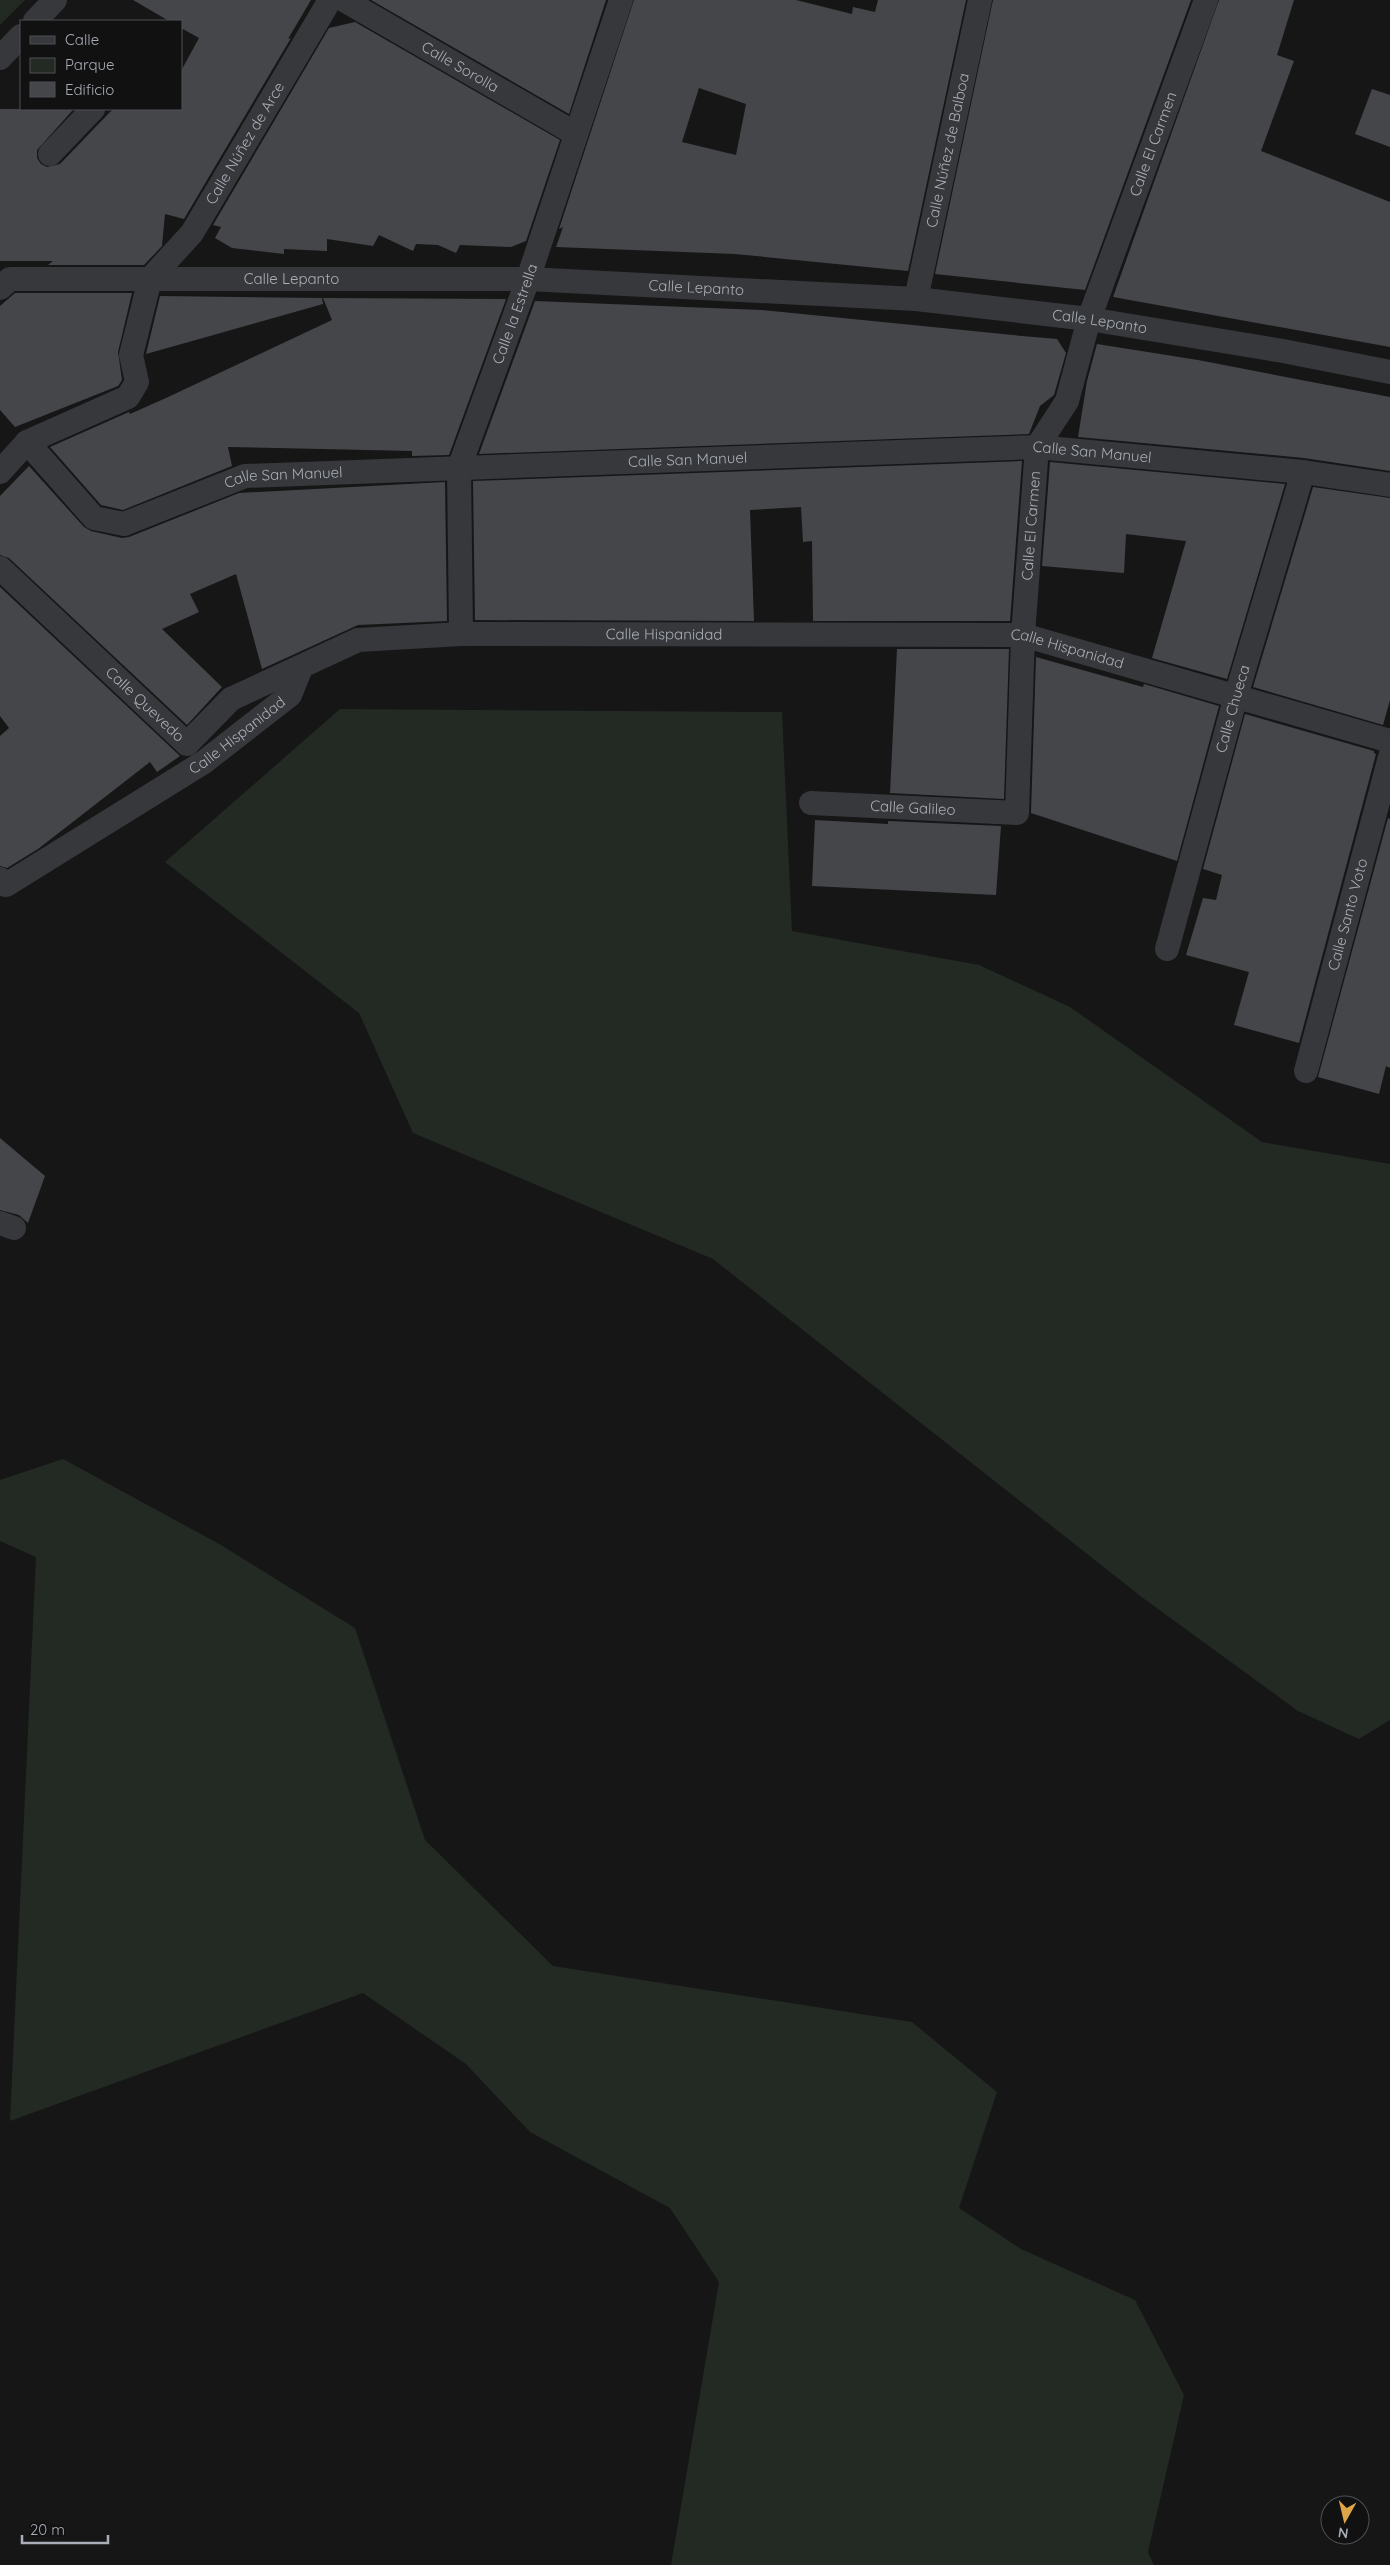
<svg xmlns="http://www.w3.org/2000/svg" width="1390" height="2565" viewBox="0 0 1390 2565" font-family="Quicksand,sans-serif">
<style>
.green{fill:#222a23}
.building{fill:#45464a;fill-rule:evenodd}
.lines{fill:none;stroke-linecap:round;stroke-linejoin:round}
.minor{stroke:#37383c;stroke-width:24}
.labels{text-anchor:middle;stroke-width:5;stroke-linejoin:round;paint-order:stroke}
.street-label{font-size:15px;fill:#a9aeb6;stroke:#111112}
</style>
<rect width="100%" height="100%" fill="#161617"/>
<path class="green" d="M 0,0 L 25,0 L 0,25 Z
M 340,709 L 782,712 L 792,931 L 979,965 L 1070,1007 L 1262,1142 L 1390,1164 L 1390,1720 L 1359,1739 L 1298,1711 L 1143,1598 L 713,1259 L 413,1133 L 359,1013 L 165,862 Z
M 63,1459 L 221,1545 L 355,1628 L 425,1840 L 553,1966 L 912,2022 L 997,2092 L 959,2208 L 1021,2249 L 1135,2300 L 1184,2395 L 1148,2552 L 1154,2565 L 671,2565 L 719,2282 L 670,2208 L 530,2132 L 466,2064 L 363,1993 L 10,2121 L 36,1557 L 0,1541 L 0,1480 Z"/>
<path class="building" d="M 133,0 L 311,0 L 288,39 L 291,38 L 184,219 L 165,214 L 162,246 L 144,265 L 48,265 L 53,261 L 0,261 L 0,109 L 70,109 L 72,111 L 37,150 L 37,158 L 41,164 L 47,167 L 60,164 L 113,109 L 181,109 L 181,71 L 199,38 L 181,28 L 181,21 L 169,21 Z
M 371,0 L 606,0 L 569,114 Z
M 634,0 L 796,0 L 852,14 L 853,7 L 875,12 L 878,0 L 966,0 L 908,271 L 735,254 L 556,247 L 563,227 L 559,229 ZM 699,88 L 746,104 L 736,155 L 682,142 Z
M 993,0 L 1191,0 L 1085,290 L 935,274 Z
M 1219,0 L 1294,0 L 1277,55 L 1294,61 L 1261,151 L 1390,202 L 1390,347 L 1113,297 Z
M 355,22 L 560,140 L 526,241 L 511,247 L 460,245 L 456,253 L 438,245 L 416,244 L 413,251 L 379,235 L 373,246 L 327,239 L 327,251 L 284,249 L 284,254 L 232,248 L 215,238 L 221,227 L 213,225 L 329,28 Z
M 1372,89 L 1390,95 L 1390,147 L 1355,134 Z
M 15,293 L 132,293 L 118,352 L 122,380 L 118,386 L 15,427 L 0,410 L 0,306 Z
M 160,296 L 322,298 L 323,304 L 146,354 Z
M 323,298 L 506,299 L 449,455 L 412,456 L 412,451 L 228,447 L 232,466 L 123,510 L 101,505 L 50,447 L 129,412 L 130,414 L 166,398 L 332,320 Z
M 535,301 L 761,310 L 1022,336 L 1057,339 L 1066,353 L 1054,395 L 1040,406 L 1029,434 L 479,454 Z
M 1097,344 L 1198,360 L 1390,397 L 1390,471 L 1304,458 L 1078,437 L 1087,381 Z
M 1022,461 L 1010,621 L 813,621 L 812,541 L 803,542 L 801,507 L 750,510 L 754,621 L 475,620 L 473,481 Z
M 1050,462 L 1285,484 L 1227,679 L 1152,658 L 1186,541 L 1126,534 L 1124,573 L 1042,566 Z
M 29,466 L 84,527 L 91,531 L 122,538 L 129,537 L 239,493 L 445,482 L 447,621 L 358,625 L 262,669 L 236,574 L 190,594 L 199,612 L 162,629 L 222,687 L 187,725 L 9,558 L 0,555 L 0,496 Z
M 1313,487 L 1390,498 L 1390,700 L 1383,725 L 1253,687 Z
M 0,587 L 180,756 L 157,772 L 150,762 L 38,849 L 7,868 L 0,866 L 0,736 L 9,728 L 0,716 Z
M 897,649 L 1009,649 L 1004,799 L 890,793 Z
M 1036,657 L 1143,687 L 1144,684 L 1219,706 L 1177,861 L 1031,813 Z
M 1245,714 L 1374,751 L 1374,753 L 1376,754 L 1299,1043 L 1234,1025 L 1249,972 L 1186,955 L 1203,898 L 1216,900 L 1222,875 L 1203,869 Z
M 1388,818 L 1390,819 L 1390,1068 L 1386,1066 L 1379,1094 L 1318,1077 Z
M 815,820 L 888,824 L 888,821 L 1001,826 L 996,895 L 812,886 Z
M 0,1138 L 45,1176 L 28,1223 L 19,1215 L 0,1210 Z"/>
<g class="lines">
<g class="minor">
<path id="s1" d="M 344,0 L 576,134"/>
<path d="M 35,21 L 55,0"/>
<path d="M 0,58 L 21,36"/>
<path d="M 50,154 L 93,109"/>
<path id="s2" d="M 0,288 L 10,279 L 528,279 L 916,299 L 1089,319 L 1283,351 L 1390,372"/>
<path id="s3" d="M 916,299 L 980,0"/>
<path id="s4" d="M 27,442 L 94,518 L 124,524 L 245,476 L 954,450 L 1037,447 L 1303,472 L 1390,485"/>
<path id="s5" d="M 0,472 L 27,442 L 128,397 L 137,382 L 131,355 L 150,279 L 192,233 L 330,0"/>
<path id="s6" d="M 0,568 L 187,744 L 231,699 L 358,640 L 461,634 L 1023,635 L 1390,741"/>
<path id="s7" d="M 461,634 L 459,468 L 528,279 L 621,0"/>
<path id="s8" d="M 811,803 L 1017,813 L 1023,635 L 1037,447 L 1067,401 L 1089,319 L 1206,0"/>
<path id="s9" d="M 0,879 L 6,885 L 204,762 L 290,695 L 301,668"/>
<path id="s10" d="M 1167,949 L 1236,696 L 1303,472"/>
<path id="s11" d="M 1306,1071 L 1390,757"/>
<path d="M 0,1223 L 14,1228"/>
</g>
</g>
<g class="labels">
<g class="street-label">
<text dy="5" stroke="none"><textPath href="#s1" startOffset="134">Calle Sorolla</textPath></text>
<text dy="5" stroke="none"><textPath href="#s5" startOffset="441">Calle Núñez de Arce</textPath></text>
<text dy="5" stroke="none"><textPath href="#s8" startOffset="899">Calle El Carmen</textPath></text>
<text dy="5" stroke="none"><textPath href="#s3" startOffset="152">Calle Núñez de Balboa</textPath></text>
<text dy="5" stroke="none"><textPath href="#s2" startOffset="295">Calle Lepanto</textPath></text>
<text dy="5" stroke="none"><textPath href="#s2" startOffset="700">Calle Lepanto</textPath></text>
<text dy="5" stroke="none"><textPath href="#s7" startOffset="330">Calle la Estrella</textPath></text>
<text dy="5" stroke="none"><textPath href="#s2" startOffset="1105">Calle Lepanto</textPath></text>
<text dy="5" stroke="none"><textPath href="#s4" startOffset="1110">Calle San Manuel</textPath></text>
<text dy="5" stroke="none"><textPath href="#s4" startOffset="705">Calle San Manuel</textPath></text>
<text dy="5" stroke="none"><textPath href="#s4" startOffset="300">Calle San Manuel</textPath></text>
<text dy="5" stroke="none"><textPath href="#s8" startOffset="494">Calle El Carmen</textPath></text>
<text dy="5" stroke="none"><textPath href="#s6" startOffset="766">Calle Hispanidad</textPath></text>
<text dy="5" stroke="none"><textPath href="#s6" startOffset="1171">Calle Hispanidad</textPath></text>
<text dy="5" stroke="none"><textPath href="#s6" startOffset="199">Calle Quevedo</textPath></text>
<text dy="5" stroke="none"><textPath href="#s10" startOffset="249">Calle Chueca</textPath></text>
<text dy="5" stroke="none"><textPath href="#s9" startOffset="284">Calle Hispanidad</textPath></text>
<text dy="5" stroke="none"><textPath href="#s8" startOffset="102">Calle Galileo</textPath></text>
<text dy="5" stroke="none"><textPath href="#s11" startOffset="162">Calle Santo Voto</textPath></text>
</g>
</g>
<rect x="20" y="20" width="162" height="90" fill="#111112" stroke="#4e5054"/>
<rect x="30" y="36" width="25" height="8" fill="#37383c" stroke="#4e5054"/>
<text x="65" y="45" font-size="15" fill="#a9aeb6">Calle</text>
<rect x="30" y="58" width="25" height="15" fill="#222a23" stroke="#4e5054"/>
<text x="65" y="70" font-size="15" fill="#a9aeb6">Parque</text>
<rect x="30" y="82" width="25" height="15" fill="#45464a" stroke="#4e5054"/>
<text x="65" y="95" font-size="15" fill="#a9aeb6">Edificio</text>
<g transform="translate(1345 2520) rotate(188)"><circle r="24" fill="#111112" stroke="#4e5054"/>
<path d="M0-4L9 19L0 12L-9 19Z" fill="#dea548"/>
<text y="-8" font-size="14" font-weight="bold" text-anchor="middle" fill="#a9aeb6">N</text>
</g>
<path d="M22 2535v8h86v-8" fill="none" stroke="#a9aeb6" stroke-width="2.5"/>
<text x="30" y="2535" font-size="15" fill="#a9aeb6" stroke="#111112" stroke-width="4" paint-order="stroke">20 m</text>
</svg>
